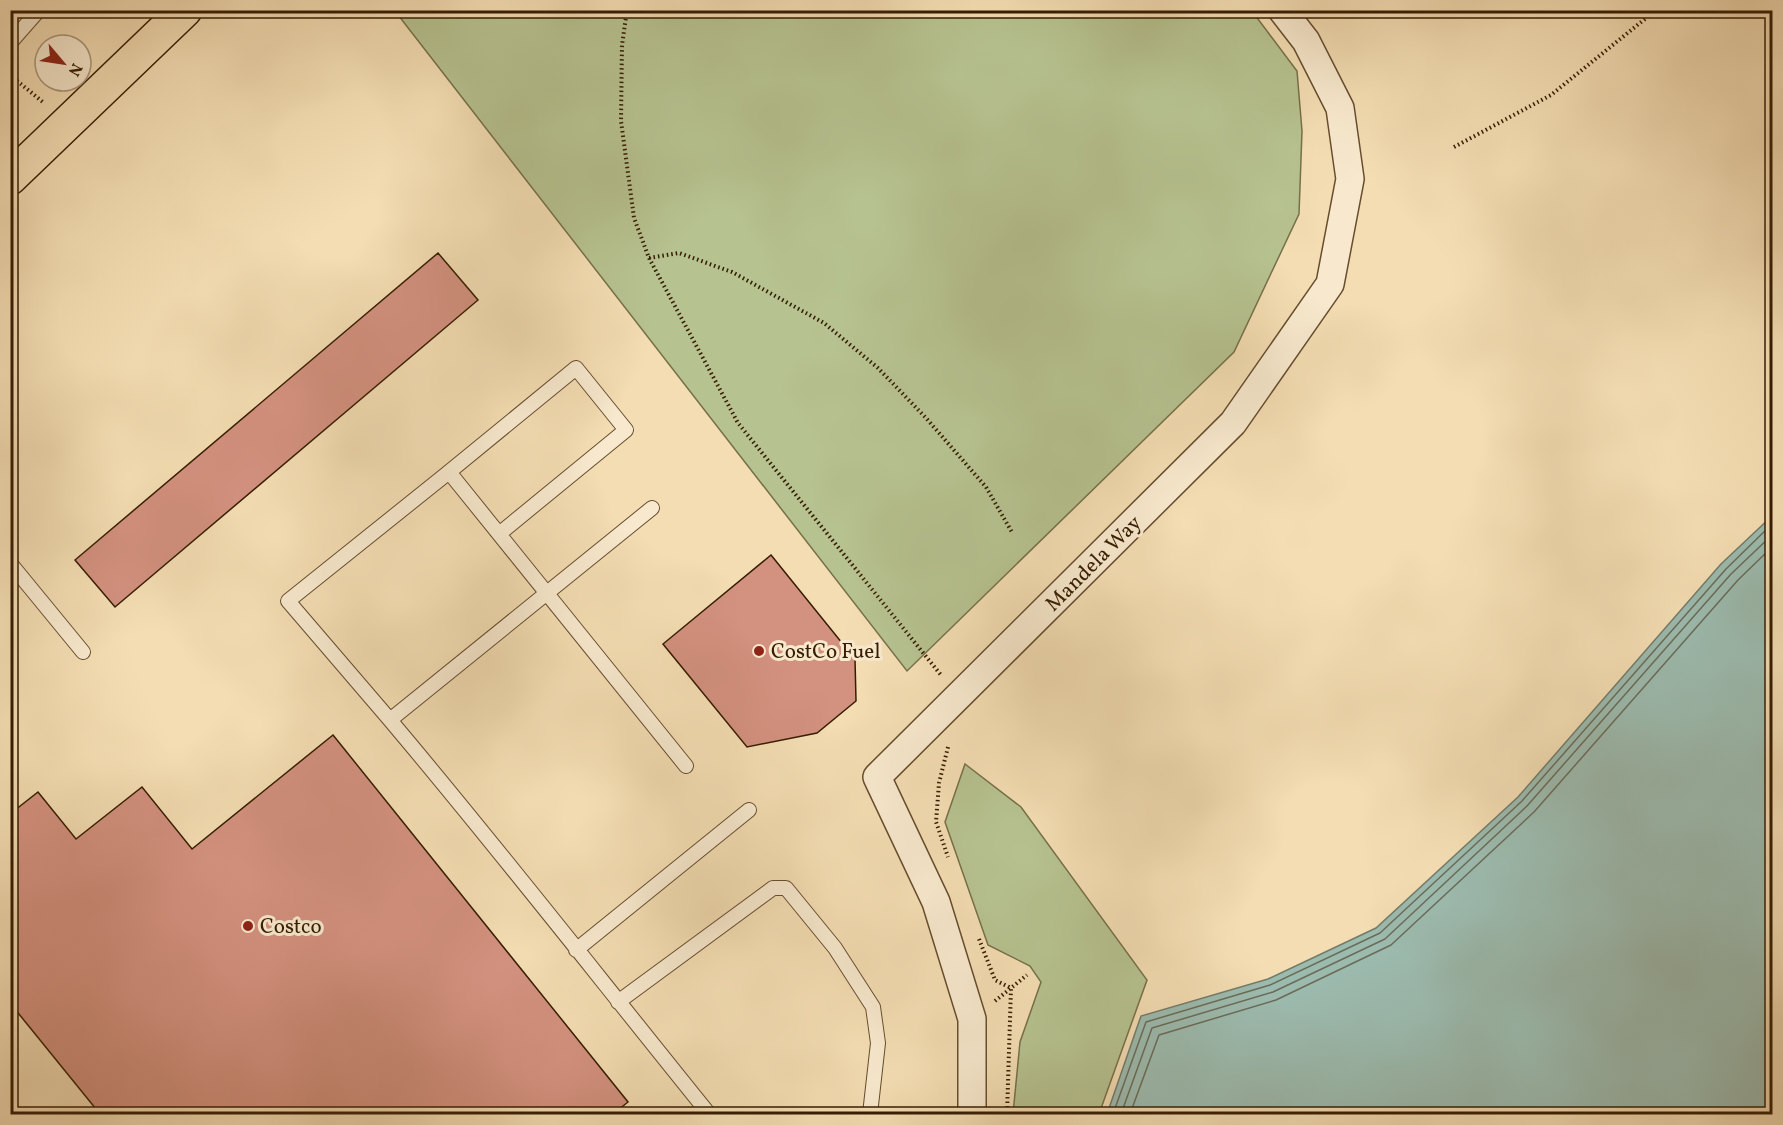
<svg xmlns="http://www.w3.org/2000/svg" width="1783" height="1125" viewBox="0 0 1783 1125" font-family="Vollkorn,serif">
<style>
.green{fill:#b6c290;stroke:#767049;stroke-width:1.5}
.water{fill:#9cbbaf;stroke:#737c6a;stroke-width:1.5}
.lines{fill:none;stroke-linecap:round;stroke-linejoin:round}
.shore{stroke:#696c58;stroke-width:1.5}
.building{fill:#d3917f;stroke:#361d02;stroke-width:1.5}
.service-casing{stroke:#664d2e;stroke-width:16}
.minor-casing{stroke:#664d2e;stroke-width:30}
.primary-casing{stroke:#361d02;stroke-width:36}
.path{stroke:#361d02;stroke-width:4;stroke-dasharray:1.5 3;stroke-linecap:butt}
.service{stroke:#f8e9ce;stroke-width:14}
.minor{stroke:#f8e9ce;stroke-width:27}
.primary{stroke:#f4ddb3;stroke-width:33}
.poi-dot{fill:#8f2418;stroke:#f8e9ce;stroke-width:2}
.labels{text-anchor:middle;stroke-width:6;stroke-linejoin:round;paint-order:stroke}
.street-label{font-size:21px;fill:#361d02;stroke:#f8e9ce}
.poi-label{font-size:21px;fill:#361d02;stroke:#f8e9ce;text-anchor:start}
</style>
<rect width="100%" height="100%" fill="#f4ddb3"/>
<filter id="stains"><feTurbulence type="fractalNoise" baseFrequency=".00333" numOctaves="4"/><feColorMatrix values="0 0 0 0 .2 0 0 0 0 .09 0 0 0 0 .02 0 0 0 .5 -.17"/></filter>
<radialGradient id="worn" r=".72"><stop offset=".6" stop-color="#630" stop-opacity="0"/><stop offset="1" stop-color="#630" stop-opacity=".3"/></radialGradient>
<path class="green" d="M 395,11 L 1252,11 L 1297,71 L 1302,131 L 1299,214 L 1234,352 L 907,671 Z
M 965,764 L 1021,807 L 1147,980 L 1099,1114 L 1013,1114 L 1020,1042 L 1041,982 L 1030,966 L 988,945 L 945,822 Z"/>
<path class="water" d="M 1772,516 L 1772,1114 L 1107,1114 L 1141,1016 L 1268,979 L 1376,928 L 1518,797 L 1721,564 Z"/>
<g class="lines">
<path class="shore" d="M 1113,1114 L 1146,1022 L 1270,985 L 1380,933 L 1522,801 L 1726,569 L 1772,524
M 1121,1114 L 1152,1028 L 1273,992 L 1385,939 L 1527,806 L 1731,574 L 1772,535
M 1130,1114 L 1159,1035 L 1276,1000 L 1391,945 L 1534,812 L 1738,580 L 1772,547"/>
</g>
<path class="building" d="M 438,253 L 478,300 L 115,607 L 75,560 Z
M 771,555 L 855,659 L 856,701 L 817,733 L 747,747 L 663,644 Z
M 333,735 L 628,1102 L 613,1114 L 100,1114 L 10,1003 L 10,814 L 38,792 L 76,839 L 142,787 L 192,849 Z"/>
<g class="lines">
<g class="service-casing">
<path id="service" d="M 10,43 L 39,10
M 652,508 L 390,720 C 499,849 603,983 709,1114
M 499,534 L 626,430 L 576,368 L 449,472 L 686,766
M 10,563 L 83,652
M 390,720 L 288,601 L 449,472
M 576,950 L 749,810
M 618,1002 L 773,888 L 786,888 L 835,948 L 873,1007 L 878,1043 L 870,1114"/>
</g>
<g class="minor-casing">
<path id="minor" d="M 972,1114 L 972,1019 L 936,902 L 877,777 L 1233,423 L 1330,284 L 1350,179 L 1340,108 L 1306,41 L 1282,10"/>
</g>
<g class="primary-casing">
<path id="primary" d="M 10,178 L 185,10"/>
</g>
<path class="path" d="M 627,10 L 622,45 L 621,121 L 634,218 L 649,258 L 679,253 L 732,272 L 824,323 L 878,368 L 926,418 L 986,487 L 1013,534
M 10,75 L 44,103
M 1454,147 L 1551,95 L 1656,10
M 649,258 L 738,423 L 941,675
M 948,747 L 939,783 L 936,822 L 948,857
M 979,939 L 995,980 L 1011,988 L 1007,1114
M 995,1001 L 1027,975"/>
<use href="#service" class="service"/>
<use href="#minor" class="minor"/>
<use href="#primary" class="primary"/>
</g>
<g class="poi-dot">
<circle cx="759" cy="651" r="6"/>
<circle cx="248" cy="926" r="6"/>
</g>
<g class="labels">
<g class="street-label">
<text transform="translate(1093 563) rotate(-45)" y="7">Mandela Way</text>
</g>
<g class="poi-label">
<text x="771" y="658">CostCo Fuel</text>
<text x="260" y="933">Costco</text>
</g>
</g>
<rect width="1783" height="1125" fill="none" stroke="#f4ddb3" stroke-width="36"/>
<rect x="12" y="12" width="1759" height="1101" fill="none" stroke="#361d02" stroke-width="3"/>
<rect x="18" y="18" width="1747" height="1089" fill="none" stroke="#361d02" stroke-width="1.5"/>
<g transform="translate(63 63) rotate(119)"><circle r="28" fill="#f8e9ce" stroke="#aa977c" stroke-width="1.5"/>
<path d="M0-4.5L10 22L0 15L-10 22Z" fill="#8f2418"/>
<text y="-9" font-size="16" font-weight="bold" text-anchor="middle" fill="#361d02">N</text>
</g>
<rect width="100%" height="100%" filter="url(#stains)"/>
<rect width="100%" height="100%" fill="url(#worn)"/>
</svg>
